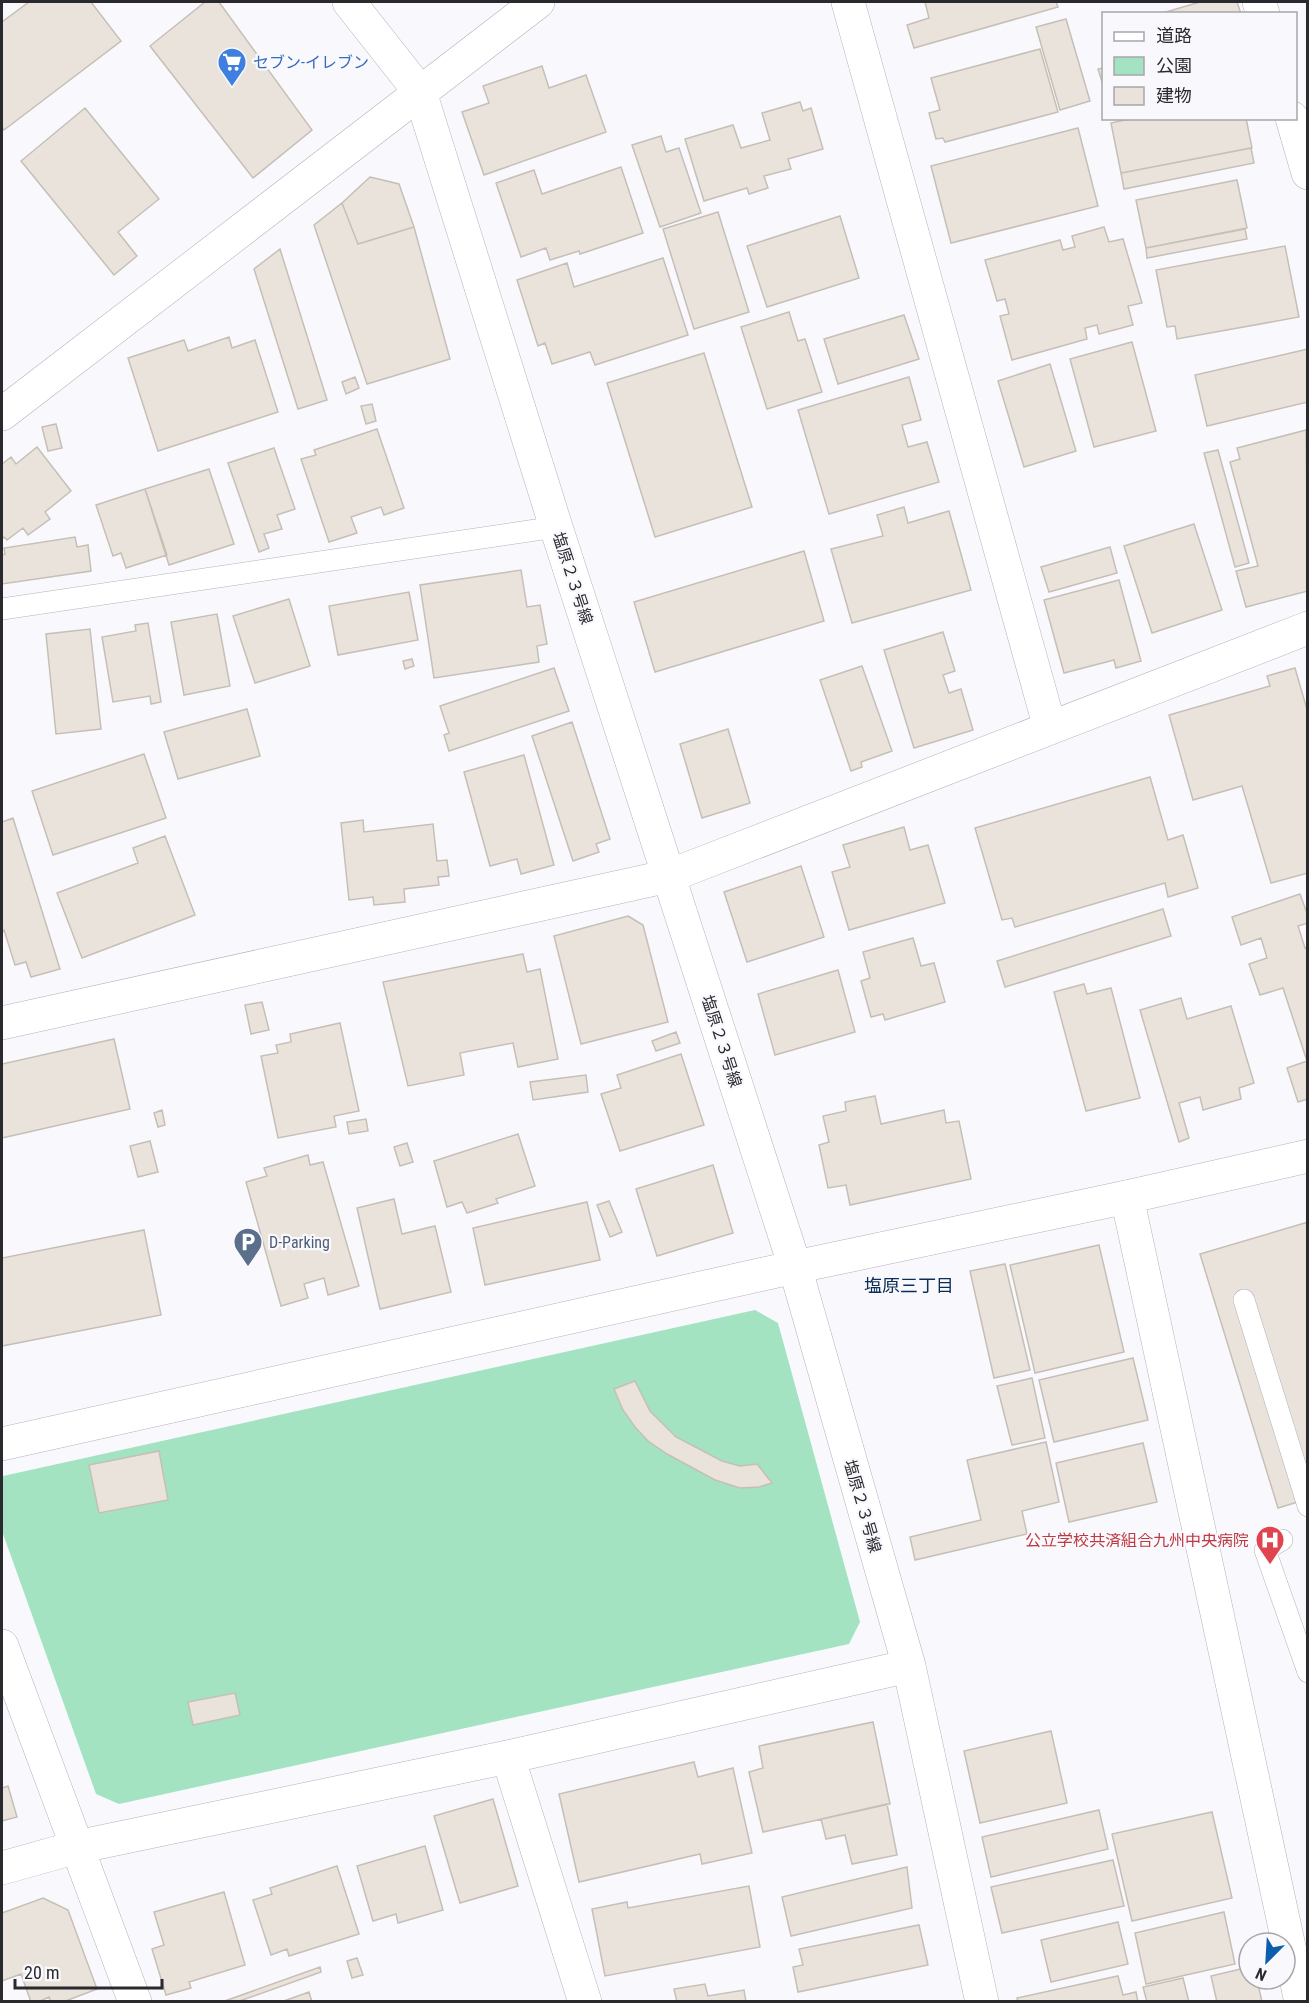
<svg xmlns="http://www.w3.org/2000/svg" width="1309" height="2003" viewBox="0 0 1309 2003" font-family="'Roboto Condensed','Noto Sans JP',sans-serif">
<style>
.green{fill:#a3e3c2}
.building{fill:#eae3db;stroke:#c6bfb7;stroke-width:1.5}
.lines{fill:none;stroke-linecap:round;stroke-linejoin:round}
.service-casing{stroke:#b2b2bb;stroke-width:22}
.minor-casing{stroke:#b2b2bb;stroke-width:34}
.tertiary-casing{stroke:#b2b2bb;stroke-width:34}
.service{stroke:#fff;stroke-width:21}
.minor{stroke:#fff;stroke-width:33}
.tertiary{stroke:#fff;stroke-width:33}
.labels{text-anchor:middle;stroke-width:4.5;stroke-linejoin:round;paint-order:stroke}
.shop-label{font-size:16px;fill:#366cbe;stroke:#f9f9fd;text-anchor:start}
.street-label{font-size:16px;fill:#2a292d;stroke:#f9f9fd}
.service-label{font-size:16px;fill:#4e5e75;stroke:#f9f9fd;text-anchor:start}
.health-label{font-size:16px;fill:#be3a42;stroke:#f9f9fd;text-anchor:end}
.neighbourhood-label{font-size:18px;fill:#0b2e55;stroke:#f9f9fd}
</style>
<rect width="100%" height="100%" fill="#f9f9fd"/>
<path class="green" d="M 755,1310 L 778,1323 L 860,1622 L 849,1644 L 119,1804 L 96,1794 L 2,1531 L 3,1476 Z"/>
<path class="building" d="M 29,2 L 91,2 L 121,41 L 4,130 L 2,127 L 2,22 Z
M 205,2 L 219,2 L 312,130 L 253,178 L 150,46 Z
M 925,2 L 1056,2 L 1058,7 L 914,48 L 907,25 L 929,18 Z
M 1200,2 L 1237,2 L 1241,14 L 1159,14 Z
M 1066,19 L 1090,101 L 1060,110 L 1036,27 Z
M 1040,49 L 1058,112 L 945,142 L 943,138 L 936,139 L 929,113 L 940,110 L 931,78 Z
M 542,66 L 549,88 L 586,75 L 606,132 L 484,175 L 462,112 L 489,103 L 483,86 Z
M 1104,68 L 1104,88 L 1098,69 Z
M 800,102 L 803,111 L 811,108 L 823,149 L 788,159 L 791,169 L 764,176 L 768,188 L 749,194 L 747,188 L 704,201 L 685,139 L 733,125 L 741,148 L 770,140 L 762,113 Z
M 85,108 L 159,199 L 118,232 L 137,256 L 114,275 L 21,161 Z
M 1134,118 L 1246,118 L 1252,148 L 1121,173 L 1111,123 Z
M 1078,128 L 1098,206 L 951,243 L 931,166 Z
M 661,136 L 666,152 L 679,148 L 701,213 L 660,227 L 632,145 Z
M 1251,148 L 1254,163 L 1124,189 L 1121,173 Z
M 621,167 L 643,233 L 580,254 L 579,251 L 550,260 L 546,248 L 521,257 L 496,183 L 534,170 L 542,194 Z
M 370,177 L 399,184 L 414,227 L 358,244 L 342,203 Z
M 1237,180 L 1247,228 L 1146,248 L 1136,200 Z
M 342,203 L 358,244 L 414,227 L 450,359 L 367,384 L 314,225 Z
M 718,212 L 749,312 L 694,329 L 663,229 Z
M 840,216 L 859,278 L 767,307 L 747,246 Z
M 1104,227 L 1109,242 L 1123,239 L 1142,303 L 1128,306 L 1133,325 L 1099,334 L 1097,325 L 1085,328 L 1087,339 L 1012,360 L 1000,316 L 1009,314 L 1005,299 L 997,301 L 985,260 L 1060,240 L 1063,250 L 1075,247 L 1072,236 Z
M 1245,229 L 1247,239 L 1147,258 L 1146,248 Z
M 1285,246 L 1299,317 L 1177,339 L 1175,326 L 1167,327 L 1156,270 Z
M 280,249 L 327,400 L 298,409 L 254,269 Z
M 663,258 L 688,335 L 595,365 L 590,352 L 552,364 L 545,343 L 538,346 L 517,280 L 567,263 L 574,287 Z
M 789,312 L 798,341 L 805,339 L 822,392 L 767,409 L 741,327 Z
M 904,315 L 919,359 L 838,384 L 824,339 Z
M 229,337 L 232,348 L 255,340 L 278,412 L 158,451 L 128,358 L 184,340 L 188,351 Z
M 1132,342 L 1156,431 L 1094,447 L 1070,359 Z
M 1308,349 L 1308,402 L 1207,426 L 1195,375 Z
M 704,353 L 752,507 L 655,537 L 607,383 Z
M 1050,364 L 1076,451 L 1024,467 L 998,381 Z
M 355,377 L 359,388 L 346,394 L 342,382 Z
M 909,377 L 921,420 L 902,425 L 908,447 L 927,442 L 939,482 L 829,514 L 798,410 Z
M 372,404 L 376,421 L 366,424 L 361,406 Z
M 56,424 L 62,448 L 48,451 L 42,427 Z
M 377,429 L 404,508 L 384,515 L 381,507 L 351,517 L 357,533 L 329,542 L 301,459 L 316,455 L 314,450 Z
M 1306,430 L 1308,591 L 1246,607 L 1236,571 L 1258,566 L 1230,462 L 1240,459 L 1237,448 Z
M 37,447 L 71,491 L 45,512 L 50,519 L 28,535 L 23,528 L 7,540 L 4,537 L 2,539 L 2,464 L 11,457 L 16,464 Z
M 274,448 L 295,509 L 277,515 L 282,529 L 264,534 L 269,548 L 259,552 L 228,463 Z
M 1218,450 L 1249,563 L 1235,567 L 1204,453 Z
M 209,469 L 234,544 L 169,565 L 145,489 Z
M 145,489 L 167,555 L 126,568 L 121,553 L 113,556 L 96,505 Z
M 904,507 L 908,523 L 949,511 L 971,590 L 852,623 L 831,549 L 883,536 L 877,515 Z
M 1194,524 L 1222,610 L 1152,633 L 1124,546 Z
M 75,537 L 77,547 L 88,545 L 91,571 L 2,584 L 2,555 L 5,554 L 4,548 Z
M 1110,547 L 1117,573 L 1049,592 L 1041,567 Z
M 804,551 L 824,621 L 655,672 L 634,602 Z
M 521,570 L 527,607 L 540,605 L 547,644 L 537,646 L 539,662 L 434,678 L 420,585 Z
M 1119,580 L 1141,661 L 1116,668 L 1114,660 L 1064,673 L 1044,600 Z
M 409,592 L 418,640 L 338,655 L 329,606 Z
M 289,599 L 310,666 L 255,683 L 233,616 Z
M 217,614 L 230,686 L 184,695 L 171,622 Z
M 148,623 L 161,702 L 151,704 L 150,696 L 113,702 L 102,637 L 136,631 L 135,625 Z
M 90,629 L 101,729 L 56,734 L 46,634 Z
M 943,632 L 955,671 L 943,675 L 949,693 L 961,689 L 973,730 L 914,748 L 884,650 Z
M 412,659 L 414,666 L 405,669 L 403,661 Z
M 862,666 L 892,751 L 861,762 L 862,767 L 851,771 L 820,680 Z
M 554,668 L 569,711 L 449,751 L 444,735 L 449,733 L 440,706 Z
M 1295,668 L 1308,713 L 1308,873 L 1271,883 L 1242,786 L 1193,800 L 1169,715 L 1270,686 L 1267,676 Z
M 247,709 L 260,756 L 178,779 L 164,732 Z
M 572,722 L 610,839 L 596,844 L 599,852 L 573,861 L 532,736 Z
M 728,729 L 750,803 L 702,818 L 680,744 Z
M 144,754 L 166,818 L 53,855 L 32,791 Z
M 524,755 L 554,865 L 521,874 L 517,859 L 490,866 L 464,772 Z
M 1150,777 L 1168,840 L 1183,835 L 1198,888 L 1168,897 L 1165,883 L 1015,927 L 1012,918 L 1002,920 L 975,828 Z
M 13,818 L 60,969 L 31,977 L 26,962 L 15,965 L 4,930 L 2,931 L 2,822 Z
M 363,820 L 364,832 L 433,824 L 437,861 L 447,860 L 449,876 L 438,877 L 439,885 L 404,889 L 405,902 L 374,905 L 373,897 L 349,900 L 341,823 Z
M 904,827 L 910,850 L 928,845 L 945,903 L 849,930 L 832,872 L 850,867 L 843,845 Z
M 165,836 L 195,915 L 82,958 L 57,893 L 138,863 L 133,848 Z
M 801,866 L 824,937 L 747,962 L 724,892 Z
M 1300,894 L 1308,916 L 1308,923 L 1298,926 L 1305,948 L 1308,947 L 1308,1099 L 1298,1102 L 1287,1068 L 1307,1061 L 1283,988 L 1260,995 L 1249,964 L 1267,958 L 1261,938 L 1241,945 L 1232,917 Z
M 1163,909 L 1171,936 L 1005,987 L 997,961 Z
M 628,916 L 643,925 L 668,1022 L 581,1044 L 554,936 Z
M 913,938 L 921,966 L 934,963 L 945,1002 L 885,1020 L 883,1014 L 871,1017 L 861,981 L 870,978 L 863,952 Z
M 523,954 L 527,972 L 540,969 L 558,1059 L 518,1067 L 513,1043 L 460,1053 L 464,1075 L 408,1086 L 383,982 Z
M 838,970 L 855,1032 L 775,1055 L 758,994 Z
M 1084,984 L 1087,994 L 1111,988 L 1140,1098 L 1086,1111 L 1054,992 Z
M 1181,998 L 1187,1019 L 1231,1006 L 1254,1083 L 1239,1088 L 1241,1099 L 1203,1110 L 1200,1097 L 1179,1103 L 1189,1138 L 1179,1142 L 1140,1010 Z
M 262,1002 L 269,1030 L 251,1034 L 245,1005 Z
M 340,1023 L 359,1111 L 334,1116 L 336,1127 L 278,1138 L 261,1056 L 278,1053 L 276,1045 L 291,1042 L 290,1034 Z
M 676,1032 L 680,1043 L 656,1051 L 652,1041 Z
M 114,1039 L 130,1109 L 2,1138 L 2,1064 Z
M 681,1054 L 704,1125 L 620,1151 L 601,1094 L 621,1088 L 617,1075 Z
M 586,1075 L 588,1092 L 533,1100 L 530,1082 Z
M 875,1096 L 881,1124 L 944,1110 L 946,1123 L 959,1121 L 971,1179 L 850,1205 L 846,1185 L 828,1188 L 819,1145 L 829,1142 L 823,1116 L 846,1111 L 845,1102 Z
M 162,1110 L 165,1125 L 158,1127 L 154,1113 Z
M 366,1119 L 368,1131 L 349,1134 L 347,1122 Z
M 518,1134 L 535,1186 L 496,1199 L 498,1203 L 467,1213 L 462,1202 L 447,1207 L 434,1161 Z
M 150,1141 L 158,1172 L 138,1177 L 130,1146 Z
M 407,1143 L 413,1162 L 400,1166 L 394,1147 Z
M 308,1155 L 310,1165 L 323,1162 L 359,1286 L 328,1295 L 324,1278 L 304,1284 L 308,1298 L 281,1306 L 246,1182 L 267,1176 L 264,1168 Z
M 713,1165 L 733,1233 L 657,1256 L 636,1189 Z
M 394,1199 L 402,1234 L 435,1226 L 451,1292 L 380,1309 L 357,1208 Z
M 609,1201 L 622,1232 L 610,1237 L 597,1205 Z
M 587,1202 L 600,1260 L 485,1285 L 473,1228 Z
M 1308,1222 L 1308,1499 L 1278,1508 L 1200,1254 Z
M 144,1230 L 161,1315 L 2,1346 L 2,1258 Z
M 1099,1245 L 1124,1352 L 1035,1373 L 1010,1265 Z
M 1005,1264 L 1030,1370 L 994,1378 L 970,1271 Z
M 1133,1358 L 1148,1420 L 1054,1442 L 1039,1380 Z
M 1032,1378 L 1045,1438 L 1012,1445 L 997,1386 Z
M 635,1381 L 650,1411 L 676,1437 L 722,1461 L 740,1466 L 757,1464 L 772,1483 L 759,1487 L 740,1488 L 715,1480 L 667,1454 L 648,1441 L 635,1427 L 623,1410 L 614,1389 Z
M 1046,1442 L 1059,1502 L 1022,1511 L 1027,1534 L 915,1560 L 910,1537 L 981,1520 L 967,1460 Z
M 1143,1443 L 1157,1502 L 1069,1522 L 1056,1463 Z
M 159,1451 L 168,1500 L 99,1513 L 89,1465 Z
M 235,1693 L 240,1715 L 193,1725 L 188,1702 Z
M 873,1722 L 890,1804 L 763,1832 L 749,1772 L 763,1768 L 759,1746 Z
M 1051,1731 L 1067,1803 L 980,1823 L 964,1751 Z
M 694,1762 L 698,1777 L 733,1768 L 752,1853 L 702,1864 L 700,1854 L 579,1882 L 559,1794 Z
M 8,1786 L 17,1817 L 2,1821 L 2,1788 Z
M 493,1799 L 518,1886 L 460,1903 L 434,1816 Z
M 887,1804 L 897,1855 L 852,1864 L 845,1835 L 826,1839 L 821,1819 Z
M 1099,1810 L 1108,1849 L 991,1877 L 982,1837 Z
M 1212,1812 L 1232,1898 L 1132,1921 L 1112,1834 Z
M 425,1846 L 443,1910 L 398,1923 L 396,1914 L 373,1921 L 357,1866 Z
M 1113,1860 L 1124,1906 L 1002,1933 L 991,1887 Z
M 337,1866 L 359,1934 L 289,1956 L 287,1949 L 271,1955 L 253,1900 L 272,1894 L 270,1888 Z
M 907,1867 L 912,1908 L 791,1936 L 782,1897 Z
M 749,1886 L 760,1947 L 605,1976 L 592,1909 L 627,1902 L 628,1908 Z
M 224,1892 L 245,1965 L 189,1982 L 191,1988 L 166,1995 L 152,1949 L 164,1945 L 154,1912 Z
M 43,1898 L 68,1910 L 97,1989 L 63,2002 L 51,2002 L 49,1997 L 38,2002 L 31,2002 L 21,1974 L 2,1981 L 2,1913 Z
M 1224,1912 L 1235,1964 L 1146,1984 L 1135,1933 Z
M 1118,1922 L 1128,1964 L 1051,1982 L 1041,1940 Z
M 919,1925 L 928,1965 L 798,1992 L 793,1967 L 803,1965 L 799,1949 Z
M 357,1958 L 363,1975 L 352,1978 L 347,1961 Z
M 320,1967 L 321,1972 L 237,2002 L 222,2002 Z
M 1249,1967 L 1249,1979 L 1257,1979 L 1262,2002 L 1217,2002 L 1211,1976 Z
M 1118,1976 L 1123,1995 L 1136,1992 L 1138,2002 L 1018,2002 L 1017,1998 Z
M 1183,1978 L 1189,2002 L 1147,2002 L 1143,1987 Z
M 705,1984 L 708,1996 L 744,1990 L 746,2002 L 677,2002 L 674,1989 Z
M 309,1992 L 312,2002 L 281,2002 Z"/>
<g class="lines">
<g class="service-casing">
<path id="service" d="M 2,609 L 556,527
M 1244,1300 L 1308,1506
M 1282,1540 L 1265,1550 L 1308,1672"/>
</g>
<g class="minor-casing">
<path id="minor" d="M 848,2 L 1050,728
M 1259,2 L 1263,14
M 1292,118 L 1308,173
M 2,1023 L 669,876 L 1308,628
M 1127,1197 L 1301,2002
M 2,1646 L 135,2002
M 508,1757 L 585,2002"/>
</g>
<g class="tertiary-casing">
<path id="tertiary" d="M 349,2 L 420,92 L 556,527 L 795,1267 L 909,1666 L 982,2002
M 2,414 L 538,2
M 2,1444 L 795,1267 L 1127,1197 L 1308,1156
M 2,1868 L 77,1847 L 508,1757 L 909,1666"/>
</g>
<use href="#service" class="service"/>
<use href="#minor" class="minor"/>
<use href="#tertiary" class="tertiary"/>
</g>
<defs>
<g id="supermarket-pin" transform="scale(1.5)"><path d="M0 17L-7.5 6A9.5 9.5 0 1 1 7.5 6Z" fill="#3f7fe0" stroke="#f9f9fd"/><path d="M-6-5.5h2.5l.6 2H6L4.5 2H-2.5L-4.4-4H-6ZM-1.5 3.2a1.3 1.3 0 1 0 .1 0ZM3 3.2a1.3 1.3 0 1 0 .1 0Z" fill="#fff"/></g>
<g id="parking-pin" transform="scale(1.5)"><path d="M0 17L-7.5 6A9.5 9.5 0 1 1 7.5 6Z" fill="#5c6f8a" stroke="#f9f9fd"/><path d="M-3.5-5.5H1a3.5 3.5 0 0 1 0 7H-1V5.5H-3.5ZM-1-3.4V-.6H.8a1.4 1.4 0 0 0 0-2.8Z" fill="#fff"/></g>
<g id="hospital-pin" transform="scale(1.5)"><path d="M0 17L-7.5 6A9.5 9.5 0 1 1 7.5 6Z" fill="#e0444e" stroke="#f9f9fd"/><path d="M-5-5h3v3.5h4V-5h3V5h-3V1.5h-4V5h-3Z" fill="#fff"/></g>
</defs>
<g fill-rule="evenodd">
<use href="#supermarket-pin" x="232" y="62"/>
<use href="#parking-pin" x="248" y="1242"/>
<use href="#hospital-pin" x="1270" y="1540"/>
</g>
<g class="labels">
<g class="shop-label">
<text x="253" y="68">セブン-イレブン</text>
</g>
<g class="street-label">
<text transform="translate(573 578) rotate(72)" y="6">塩原２３号線</text>
<text transform="translate(722 1041) rotate(72)" y="6">塩原２３号線</text>
<text transform="translate(863 1506) rotate(74)" y="6">塩原２３号線</text>
</g>
<g class="service-label">
<text x="269" y="1248">D-Parking</text>
</g>
<g class="health-label">
<text x="1249" y="1546">公立学校共済組合九州中央病院</text>
</g>
<g class="neighbourhood-label">
<text x="909" y="1292">塩原三丁目</text>
</g>
</g>
<rect width="1309" height="2003" fill="none" stroke="#2a292d" stroke-width="6"/>
<rect x="1102" y="12" width="195" height="108" fill="#f9f9fd" stroke="#a6a6aa" stroke-width="1.5"/>
<rect x="1114" y="32" width="30" height="9" fill="#ffffff" stroke="#a6a6aa" stroke-width="1.5"/>
<text x="1156" y="42" font-size="18" fill="#2a292d">道路</text>
<rect x="1114" y="57" width="30" height="18" fill="#a3e3c2" stroke="#a6a6aa" stroke-width="1.5"/>
<text x="1156" y="72" font-size="18" fill="#2a292d">公園</text>
<rect x="1114" y="87" width="30" height="18" fill="#eae3db" stroke="#a6a6aa" stroke-width="1.5"/>
<text x="1156" y="102" font-size="18" fill="#2a292d">建物</text>
<g transform="translate(1267 1961) rotate(204)"><circle r="28" fill="#f9f9fd" stroke="#a6a6aa" stroke-width="1.5"/>
<path d="M0-4.5L10 22L0 15L-10 22Z" fill="#0c5dac"/>
<text y="-9" font-size="16" font-weight="bold" text-anchor="middle" fill="#2a292d">N</text>
</g>
<path d="M15 1979v9h147v-9" fill="none" stroke="#2a292d" stroke-width="3"/>
<text x="24" y="1979" font-size="18" fill="#2a292d" stroke="#f9f9fd" stroke-width="4.5" paint-order="stroke">20 m</text>
</svg>
